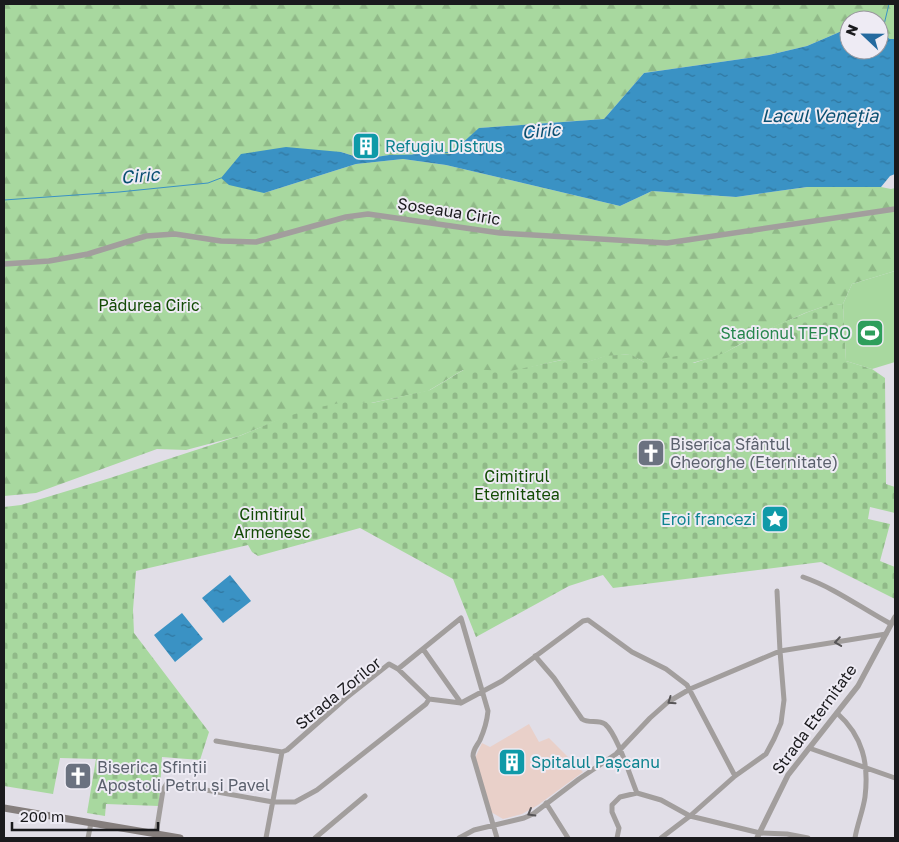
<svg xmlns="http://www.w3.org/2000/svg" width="899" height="842" viewBox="0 0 899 842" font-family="'Golos Text',sans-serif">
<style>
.medical{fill:#e9d0c9}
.forest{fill:url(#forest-firs)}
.cemetery{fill:url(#cemetery-stones)}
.pitch{fill:#a8d89f}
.water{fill:url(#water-ripples)}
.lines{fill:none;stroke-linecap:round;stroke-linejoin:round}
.stream{stroke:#3a92c4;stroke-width:1}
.minor{stroke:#a29e9d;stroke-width:5}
.tertiary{stroke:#a29e9d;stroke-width:5.5}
.secondary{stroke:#857e7d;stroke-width:7}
.oneway{stroke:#575557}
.labels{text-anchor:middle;stroke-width:4;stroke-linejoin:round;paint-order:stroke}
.culture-label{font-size:16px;fill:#0d838f;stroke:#eeebf4;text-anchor:start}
.street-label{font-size:16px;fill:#1a1a1d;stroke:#eeebf4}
.park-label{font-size:16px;fill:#134b05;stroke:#eeebf4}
.leisure-label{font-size:16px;fill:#27864d;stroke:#eeebf4;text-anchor:end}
.worship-label{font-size:16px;fill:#5b616d;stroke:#eeebf4;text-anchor:start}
.water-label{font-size:18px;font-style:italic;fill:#0a5072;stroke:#eeebf4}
</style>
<defs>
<pattern id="forest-firs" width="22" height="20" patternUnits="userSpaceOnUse" patternTransform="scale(1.25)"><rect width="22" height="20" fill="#a8d89f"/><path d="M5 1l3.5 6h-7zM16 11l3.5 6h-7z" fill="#90b988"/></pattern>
<pattern id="cemetery-stones" width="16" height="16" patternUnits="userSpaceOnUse" patternTransform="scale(1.25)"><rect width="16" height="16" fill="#a8d89f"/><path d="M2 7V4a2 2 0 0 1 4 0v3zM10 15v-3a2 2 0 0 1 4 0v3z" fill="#90b988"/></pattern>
<pattern id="water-ripples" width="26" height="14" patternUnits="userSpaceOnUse" patternTransform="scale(1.25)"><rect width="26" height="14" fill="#3a92c4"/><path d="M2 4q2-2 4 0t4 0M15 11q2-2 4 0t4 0" fill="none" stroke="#30769f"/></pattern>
</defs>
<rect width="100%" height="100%" fill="#e1dee7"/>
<path class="medical" d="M 529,724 L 539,742 L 549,738 L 583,772 L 538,805 L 522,814 L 503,819 L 491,812 L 475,758 L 482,743 L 490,747 Z"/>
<path class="forest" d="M 4,4 L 895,4 L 895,39 L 890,39 L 879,32 L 879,20 L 849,20 L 849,28 L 807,46 L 769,55 L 644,73 L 604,119 L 480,128 L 450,154 L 389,155 L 363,159 L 341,152 L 264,193 L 356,164 L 403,159 L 446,165 L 620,206 L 652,191 L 736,197 L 807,187 L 881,187 L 891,189 L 895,188 L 895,271 L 852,284 L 843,304 L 822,307 L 805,313 L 758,334 L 721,355 L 692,363 L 644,362 L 629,354 L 603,357 L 582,364 L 561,360 L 510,372 L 463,370 L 428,391 L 371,403 L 343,403 L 279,420 L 239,436 L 186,450 L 157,449 L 36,493 L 4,496 Z"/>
<path class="cemetery" d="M 843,304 L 846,361 L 872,369 L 885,378 L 886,484 L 895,487 L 895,513 L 870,507 L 868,519 L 890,524 L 880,561 L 895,567 L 895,599 L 821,562 L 613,588 L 603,575 L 569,586 L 476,637 L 453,579 L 360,528 L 258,556 L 252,552 L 248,545 L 136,571 L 133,610 L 134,633 L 209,732 L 200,760 L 162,757 L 159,806 L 106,804 L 105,816 L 87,813 L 96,759 L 60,758 L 53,794 L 4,786 L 4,507 L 21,505 L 110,478 L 242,435 L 282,418 L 315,408 L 345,402 L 372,403 L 430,390 L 465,369 L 510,371 L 562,360 L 584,363 L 605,356 L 630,354 L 644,362 L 677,356 L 694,363 L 724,353 L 775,326 L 808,312 L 825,306 Z"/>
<path class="pitch" d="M 895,271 L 895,362 L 872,369 L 846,361 L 843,304 L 852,284 Z"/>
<path class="water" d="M 849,28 L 849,50 L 879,50 L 879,32 L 890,39 L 895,39 L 895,174 L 890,176 L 881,187 L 807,187 L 736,197 L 652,191 L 620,206 L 446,165 L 403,159 L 356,164 L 264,193 L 229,185 L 221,178 L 241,154 L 286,147 L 341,152 L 363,159 L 389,155 L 450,154 L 479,128 L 604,119 L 644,73 L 769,55 L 807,46 Z
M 230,575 L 251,601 L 223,623 L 202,598 Z
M 182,613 L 203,639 L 175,662 L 154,635 Z"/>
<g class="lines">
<path class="stream" d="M 882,33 L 889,4
M 413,155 L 454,152
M 4,200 L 119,192 L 208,183 L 221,178"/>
<path class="minor" d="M 803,577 C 835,588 861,608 891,624
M 423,649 L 461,703
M 535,656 L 554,678 L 582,719 C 589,724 598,719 605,724 C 617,734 630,776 637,793 L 661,800 L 690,816 L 760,833 L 787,834 L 808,838
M 398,669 L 429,699
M 461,703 L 502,681 L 583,621 L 588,620 L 632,652 L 666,669 L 687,685 L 735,776
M 837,713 C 863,736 869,764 865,797 C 863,811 857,825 855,838
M 216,741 L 282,752 L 287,750 L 346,698 L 389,664 L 398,669 L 461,618 L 488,711 C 487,721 484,731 480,740 C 477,746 473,749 473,756 L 497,838
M 809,748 L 895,778
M 546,803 L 568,838
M 156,834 L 163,790 L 167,783 L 273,802 L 295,802 L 317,790 L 426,704 L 429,699 L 461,703
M 88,838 L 91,823
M 266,838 L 282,752
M 315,838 L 365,796
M 459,838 L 474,830 L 524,818 L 533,814 L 579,779 L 616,754 L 650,718 L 668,702 L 690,689 L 780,651 L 886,634
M 617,838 L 619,828 L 612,812 L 612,805 L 620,797 L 637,793
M 661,838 L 690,816 L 735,776 L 766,754 L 774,739 L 781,723 L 784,700 L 780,651 L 777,591"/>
<path class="tertiary" d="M 4,264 L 49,261 L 88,254 L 146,236 L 175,234 L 221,241 L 256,242 L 346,217 L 368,214 L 500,233 L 667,243 L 895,209
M 757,838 L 788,775 L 858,686 L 895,617"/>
<path class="secondary" d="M 4,808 L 180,838"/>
</g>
<defs><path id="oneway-chevron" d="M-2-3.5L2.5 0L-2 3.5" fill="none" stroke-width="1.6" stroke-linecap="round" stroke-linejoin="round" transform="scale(1.25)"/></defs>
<g class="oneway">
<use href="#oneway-chevron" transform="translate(838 642) rotate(171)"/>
<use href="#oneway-chevron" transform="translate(671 701) rotate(145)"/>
<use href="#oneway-chevron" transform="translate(531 813) rotate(150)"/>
</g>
<defs>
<g id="building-square" transform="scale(1.4375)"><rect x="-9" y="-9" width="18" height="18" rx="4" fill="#0f9aa8" stroke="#eeebf4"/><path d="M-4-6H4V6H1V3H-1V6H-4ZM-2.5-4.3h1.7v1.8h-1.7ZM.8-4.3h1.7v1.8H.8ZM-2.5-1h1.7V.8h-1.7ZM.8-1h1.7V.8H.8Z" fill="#fff"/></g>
<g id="stadium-square" transform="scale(1.4375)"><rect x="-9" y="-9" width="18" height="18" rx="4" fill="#2e9e5b" stroke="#eeebf4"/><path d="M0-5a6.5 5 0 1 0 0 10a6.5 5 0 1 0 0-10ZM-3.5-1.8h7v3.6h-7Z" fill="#fff"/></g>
<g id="church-square" transform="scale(1.4375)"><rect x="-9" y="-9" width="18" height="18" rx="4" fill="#6b7280" stroke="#eeebf4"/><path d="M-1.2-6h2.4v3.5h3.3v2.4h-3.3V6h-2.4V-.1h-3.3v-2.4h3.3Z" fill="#fff"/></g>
<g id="sight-square" transform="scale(1.4375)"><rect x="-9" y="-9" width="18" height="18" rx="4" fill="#0f9aa8" stroke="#eeebf4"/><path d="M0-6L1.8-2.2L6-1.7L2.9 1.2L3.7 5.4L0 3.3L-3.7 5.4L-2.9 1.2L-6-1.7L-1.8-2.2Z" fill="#fff"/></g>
</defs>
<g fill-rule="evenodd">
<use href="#building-square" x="366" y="146"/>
<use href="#stadium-square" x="870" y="333"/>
<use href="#church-square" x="651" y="453"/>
<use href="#sight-square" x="775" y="519"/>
<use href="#building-square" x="512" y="762"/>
<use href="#church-square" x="78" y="776"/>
</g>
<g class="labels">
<g class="culture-label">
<text x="385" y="152">Refugiu Distrus</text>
<text x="756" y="525" text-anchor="end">Eroi francezi</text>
<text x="531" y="768">Spitalul Pașcanu</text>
</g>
<g class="street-label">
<text transform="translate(449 211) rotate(9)" y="6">Șoseaua Ciric</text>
<text transform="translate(338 693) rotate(-39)" y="6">Strada Zorilor</text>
<text transform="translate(814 719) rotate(-54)" y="6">Strada Eternitate</text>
</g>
<g class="park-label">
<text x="149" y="311">Pădurea Ciric</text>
<text x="517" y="482">Cimitirul<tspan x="517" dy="18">Eternitatea</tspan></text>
<text x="272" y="520">Cimitirul<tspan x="272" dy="18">Armenesc</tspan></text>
</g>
<g class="leisure-label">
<text x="851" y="339">Stadionul TEPRO</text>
</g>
<g class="worship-label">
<text x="670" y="450">Biserica Sfântul<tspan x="670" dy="18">Gheorghe (Eternitate)</tspan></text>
<text x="97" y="773">Biserica Sfinții<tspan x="97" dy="18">Apostoli Petru și Pavel</tspan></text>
</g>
<g class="water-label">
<text x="820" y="122">Lacul Veneția</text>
<text transform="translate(541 131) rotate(-5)" y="6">Ciric</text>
<text transform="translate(140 176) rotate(-5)" y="6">Ciric</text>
</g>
</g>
<rect width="899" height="842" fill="none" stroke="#1a1a1d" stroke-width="10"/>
<g transform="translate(864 35) rotate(292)"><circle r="24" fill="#eeebf4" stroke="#99979e"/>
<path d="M0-4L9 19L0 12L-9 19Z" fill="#246a9f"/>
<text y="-8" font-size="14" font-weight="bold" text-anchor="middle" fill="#1a1a1d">N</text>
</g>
<path d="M12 822v8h146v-8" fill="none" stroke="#1a1a1d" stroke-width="2.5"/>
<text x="20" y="822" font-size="15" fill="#1a1a1d" stroke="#eeebf4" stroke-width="4" paint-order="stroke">200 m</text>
</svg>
